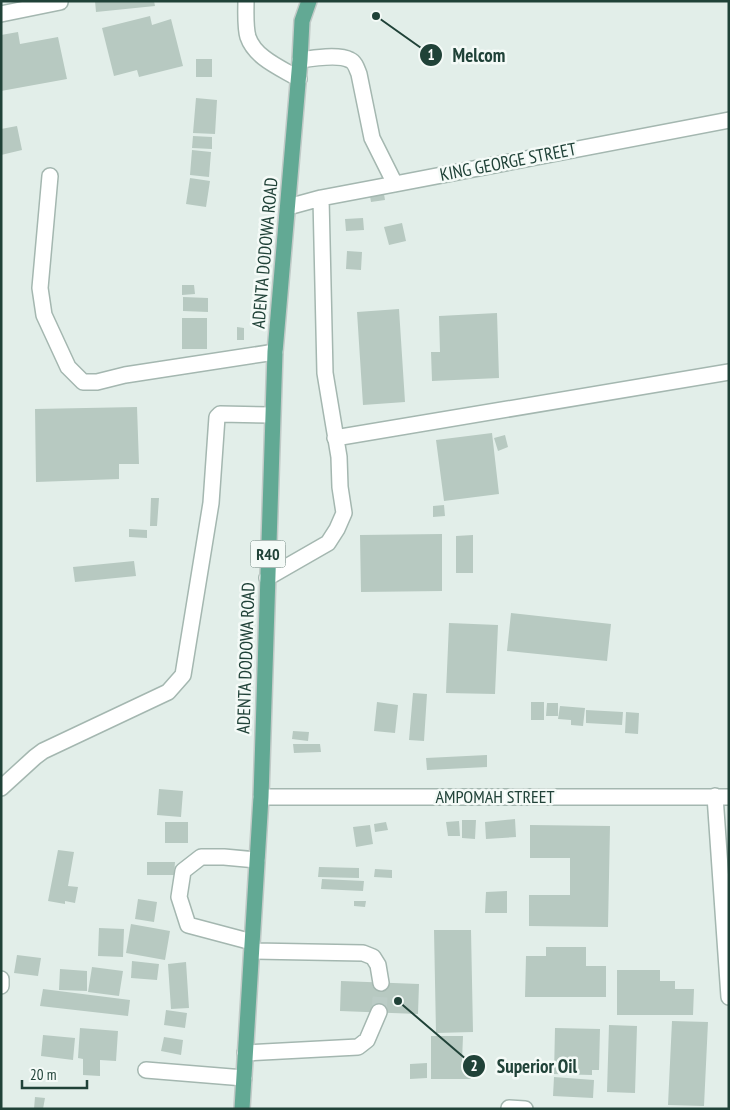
<svg xmlns="http://www.w3.org/2000/svg" width="730" height="1110" viewBox="0 0 730 1110" font-family="'PT Sans Narrow',sans-serif">
<style>
.building{fill:#b7c9c1}
.lines{fill:none;stroke-linecap:round;stroke-linejoin:round}
.minor-tunnel{stroke:#bbccc6;stroke-width:15;stroke-dasharray:15 8;stroke-linecap:butt}
.minor-casing{stroke:#a4b7b0;stroke-width:18}
.major-casing{stroke:#c1cac7;stroke-width:18}
.minor{stroke:#fff;stroke-width:15}
.major{stroke:#62a994;stroke-width:15}
.labels{text-anchor:middle;stroke-width:5;stroke-linejoin:round;paint-order:stroke}
.shield{fill:#f4faf7;stroke:#607971;stroke-width:1}
.shield-label{font-size:16px;font-weight:bold;fill:#204238}
.street-label{font-size:18px;fill:#204238;stroke:#f4faf7}
.leader{fill:none;stroke:#204238;stroke-width:2}
.callout-dot{fill:#204238;stroke:#f4faf7;stroke-width:2}
.mark-label{font-size:15px;text-anchor:middle;font-weight:bold;fill:#fff}
.callout-label{font-size:19px;text-anchor:middle;font-weight:bold;fill:#204238;stroke:#f4faf7;stroke-width:5;stroke-linejoin:round;paint-order:stroke}
</style>
<rect width="100%" height="100%" fill="#e2eee9"/>
<path class="building" d="M 95,1 L 154,1 L 155,6 L 96,12 Z
M 150,16 L 152,25 L 171,19 L 183,66 L 139,77 L 137,70 L 114,76 L 102,28 Z
M 18,32 L 20,44 L 58,37 L 67,79 L 1,91 L 1,35 Z
M 196,59 L 212,59 L 212,77 L 196,77 Z
M 196,98 L 217,100 L 215,134 L 193,133 Z
M 17,126 L 22,150 L 1,155 L 1,129 Z
M 193,136 L 212,137 L 212,149 L 192,148 Z
M 192,150 L 211,152 L 209,177 L 190,175 Z
M 190,178 L 210,181 L 206,207 L 186,204 Z
M 384,194 L 385,200 L 371,202 L 370,196 Z
M 363,218 L 364,230 L 346,231 L 345,219 Z
M 402,223 L 406,241 L 389,245 L 384,227 Z
M 347,251 L 362,252 L 361,270 L 346,269 Z
M 182,285 L 194,285 L 195,294 L 182,295 Z
M 183,297 L 208,298 L 208,312 L 183,311 Z
M 399,309 L 405,402 L 363,405 L 357,312 Z
M 497,313 L 499,378 L 432,381 L 431,352 L 440,352 L 439,316 Z
M 182,318 L 207,318 L 207,349 L 182,349 Z
M 237,327 L 244,328 L 244,340 L 237,340 Z
M 137,407 L 139,464 L 119,464 L 119,479 L 36,482 L 35,409 Z
M 492,433 L 499,494 L 444,501 L 436,440 Z
M 505,435 L 508,447 L 498,451 L 494,438 Z
M 151,498 L 159,498 L 157,526 L 150,526 Z
M 444,505 L 445,516 L 433,517 L 433,506 Z
M 129,529 L 147,530 L 147,538 L 129,537 Z
M 442,534 L 442,591 L 361,592 L 360,535 Z
M 473,535 L 473,573 L 456,573 L 456,536 Z
M 134,561 L 136,576 L 75,582 L 73,567 Z
M 511,613 L 611,624 L 607,661 L 507,651 Z
M 449,623 L 498,625 L 495,694 L 446,693 Z
M 413,693 L 427,694 L 424,741 L 409,740 Z
M 377,702 L 398,705 L 395,733 L 374,731 Z
M 531,702 L 544,702 L 544,720 L 531,720 Z
M 547,703 L 558,703 L 558,716 L 546,716 Z
M 560,706 L 585,708 L 583,726 L 571,725 L 571,720 L 558,719 Z
M 586,710 L 623,712 L 622,725 L 586,723 Z
M 626,712 L 639,713 L 638,734 L 625,733 Z
M 293,731 L 309,732 L 308,741 L 292,739 Z
M 293,744 L 320,744 L 321,752 L 294,753 Z
M 487,755 L 487,767 L 427,770 L 426,758 Z
M 159,789 L 183,791 L 181,817 L 157,815 Z
M 515,819 L 516,837 L 486,839 L 485,822 Z
M 462,820 L 476,820 L 475,839 L 462,838 Z
M 459,821 L 460,836 L 448,836 L 446,822 Z
M 165,822 L 188,822 L 188,843 L 165,843 Z
M 386,822 L 388,830 L 375,832 L 374,824 Z
M 370,825 L 373,844 L 356,847 L 353,827 Z
M 530,825 L 610,826 L 608,927 L 529,926 L 529,895 L 570,895 L 570,858 L 530,858 Z
M 58,850 L 74,852 L 68,886 L 78,887 L 75,903 L 65,901 L 65,904 L 48,901 Z
M 147,862 L 175,862 L 174,875 L 147,875 Z
M 319,867 L 359,868 L 359,878 L 318,877 Z
M 375,869 L 392,870 L 392,878 L 374,877 Z
M 322,879 L 364,881 L 363,891 L 321,889 Z
M 507,891 L 507,913 L 485,913 L 486,892 Z
M 138,899 L 157,902 L 154,922 L 135,919 Z
M 354,901 L 366,901 L 365,907 L 354,906 Z
M 131,924 L 170,931 L 165,960 L 126,953 Z
M 99,928 L 124,929 L 123,957 L 98,956 Z
M 434,930 L 471,930 L 473,1032 L 436,1033 Z
M 546,947 L 586,947 L 586,966 L 606,966 L 606,997 L 525,997 L 526,956 L 546,956 Z
M 17,955 L 41,958 L 38,976 L 14,973 Z
M 132,961 L 159,964 L 157,980 L 131,978 Z
M 186,962 L 189,1008 L 171,1009 L 168,964 Z
M 92,967 L 123,971 L 119,996 L 88,992 Z
M 60,969 L 87,971 L 87,991 L 59,990 Z
M 617,970 L 660,970 L 660,981 L 675,981 L 675,989 L 694,989 L 693,1015 L 617,1015 Z
M 341,981 L 419,984 L 418,1014 L 340,1011 Z
M 43,989 L 130,1000 L 128,1016 L 40,1006 Z
M 166,1010 L 187,1013 L 185,1028 L 164,1025 Z
M 672,1021 L 708,1022 L 704,1106 L 668,1105 Z
M 609,1025 L 637,1026 L 635,1093 L 607,1092 Z
M 80,1028 L 118,1031 L 116,1061 L 100,1060 L 100,1076 L 83,1075 L 83,1059 L 78,1058 Z
M 555,1028 L 600,1029 L 599,1070 L 592,1070 L 592,1075 L 554,1074 Z
M 43,1035 L 75,1038 L 73,1060 L 41,1056 Z
M 431,1036 L 463,1036 L 462,1061 L 471,1060 L 471,1079 L 431,1079 Z
M 164,1037 L 183,1040 L 181,1055 L 161,1051 Z
M 427,1063 L 427,1078 L 410,1079 L 410,1064 Z
M 554,1077 L 594,1080 L 593,1098 L 553,1096 Z
M 35,1097 L 45,1098 L 43,1109 L 34,1109 Z"/>
<g class="lines">
<path class="minor-tunnel" d="M 379,1012 L 381,983"/>
<g class="minor-casing">
<path id="minor" d="M 246,1 C 246,12 245,27 248,37 C 255,58 281,68 299,79
M 1,14 L 60,2
M 300,60 C 313,58 339,54 350,60 C 355,62 357,69 359,74 L 372,138 L 395,184
M 50,176 L 40,288 L 44,315 L 68,367 L 83,382 L 97,382 L 125,375 L 275,352
M 288,207 L 321,198 L 395,184 L 729,120
M 335,438 L 729,372
M 267,578 L 328,543 L 337,529 L 344,513 L 340,487 L 339,457 L 325,373 L 321,198
M 1,788 L 35,757 L 43,751 L 168,692 L 183,675 L 211,503 L 217,417 L 220,414 L 272,415
M 715,796 L 729,997
M 261,797 L 729,797
M 252,942 L 188,925 L 179,897 L 183,871 L 201,857 L 224,857 L 257,860
M 252,951 L 363,953 L 373,957 L 378,965 L 381,983
M 1,986 L 1,979
M 245,1053 L 358,1047 L 367,1040 L 379,1012
M 146,1070 L 244,1078
M 509,1108 L 525,1109"/>
</g>
<g class="major-casing">
<path id="major" d="M 242,1109 L 261,797 L 275,352 L 300,60 L 302,21 L 309,1"/>
</g>
<use href="#minor" class="minor"/>
<use href="#major" class="major"/>
</g>
<g class="labels">
<rect class="shield" x="250.5" y="540.5" width="35" height="27" rx="4"/>
<g class="shield-label">
<text x="268" y="560">R40</text>
</g>
<g class="street-label">
<text transform="translate(508 162) rotate(-11)" y="6">KING GEORGE STREET</text>
<text transform="translate(265 253) rotate(-85)" y="6">ADENTA DODOWA ROAD</text>
<text transform="translate(246 658) rotate(-88)" y="6">ADENTA DODOWA ROAD</text>
<text x="495" y="803">AMPOMAH STREET</text>
</g>
</g>
<path class="leader" d="M376 16L431 55M398 1001L474 1066"/>
<g class="callout-dot">
<circle cx="376" cy="16" r="5"/>
<circle cx="398" cy="1001" r="5"/>
<circle cx="431" cy="55" r="12"/>
<circle cx="474" cy="1066" r="12"/>
</g>
<g class="mark-label">
<text x="431" y="60">1</text>
<text x="474" y="1071">2</text>
</g>
<g class="callout-label">
<text x="479" y="62">Melcom</text>
<text x="537" y="1073">Superior Oil</text>
</g>
<rect width="730" height="1110" fill="none" stroke="#204238" stroke-width="5"/>
<path d="M22 1080v8h65v-8" fill="none" stroke="#204238" stroke-width="2.5"/>
<text x="30" y="1080" font-size="15" fill="#204238" stroke="#f4faf7" stroke-width="4" paint-order="stroke">20 m</text>
</svg>
